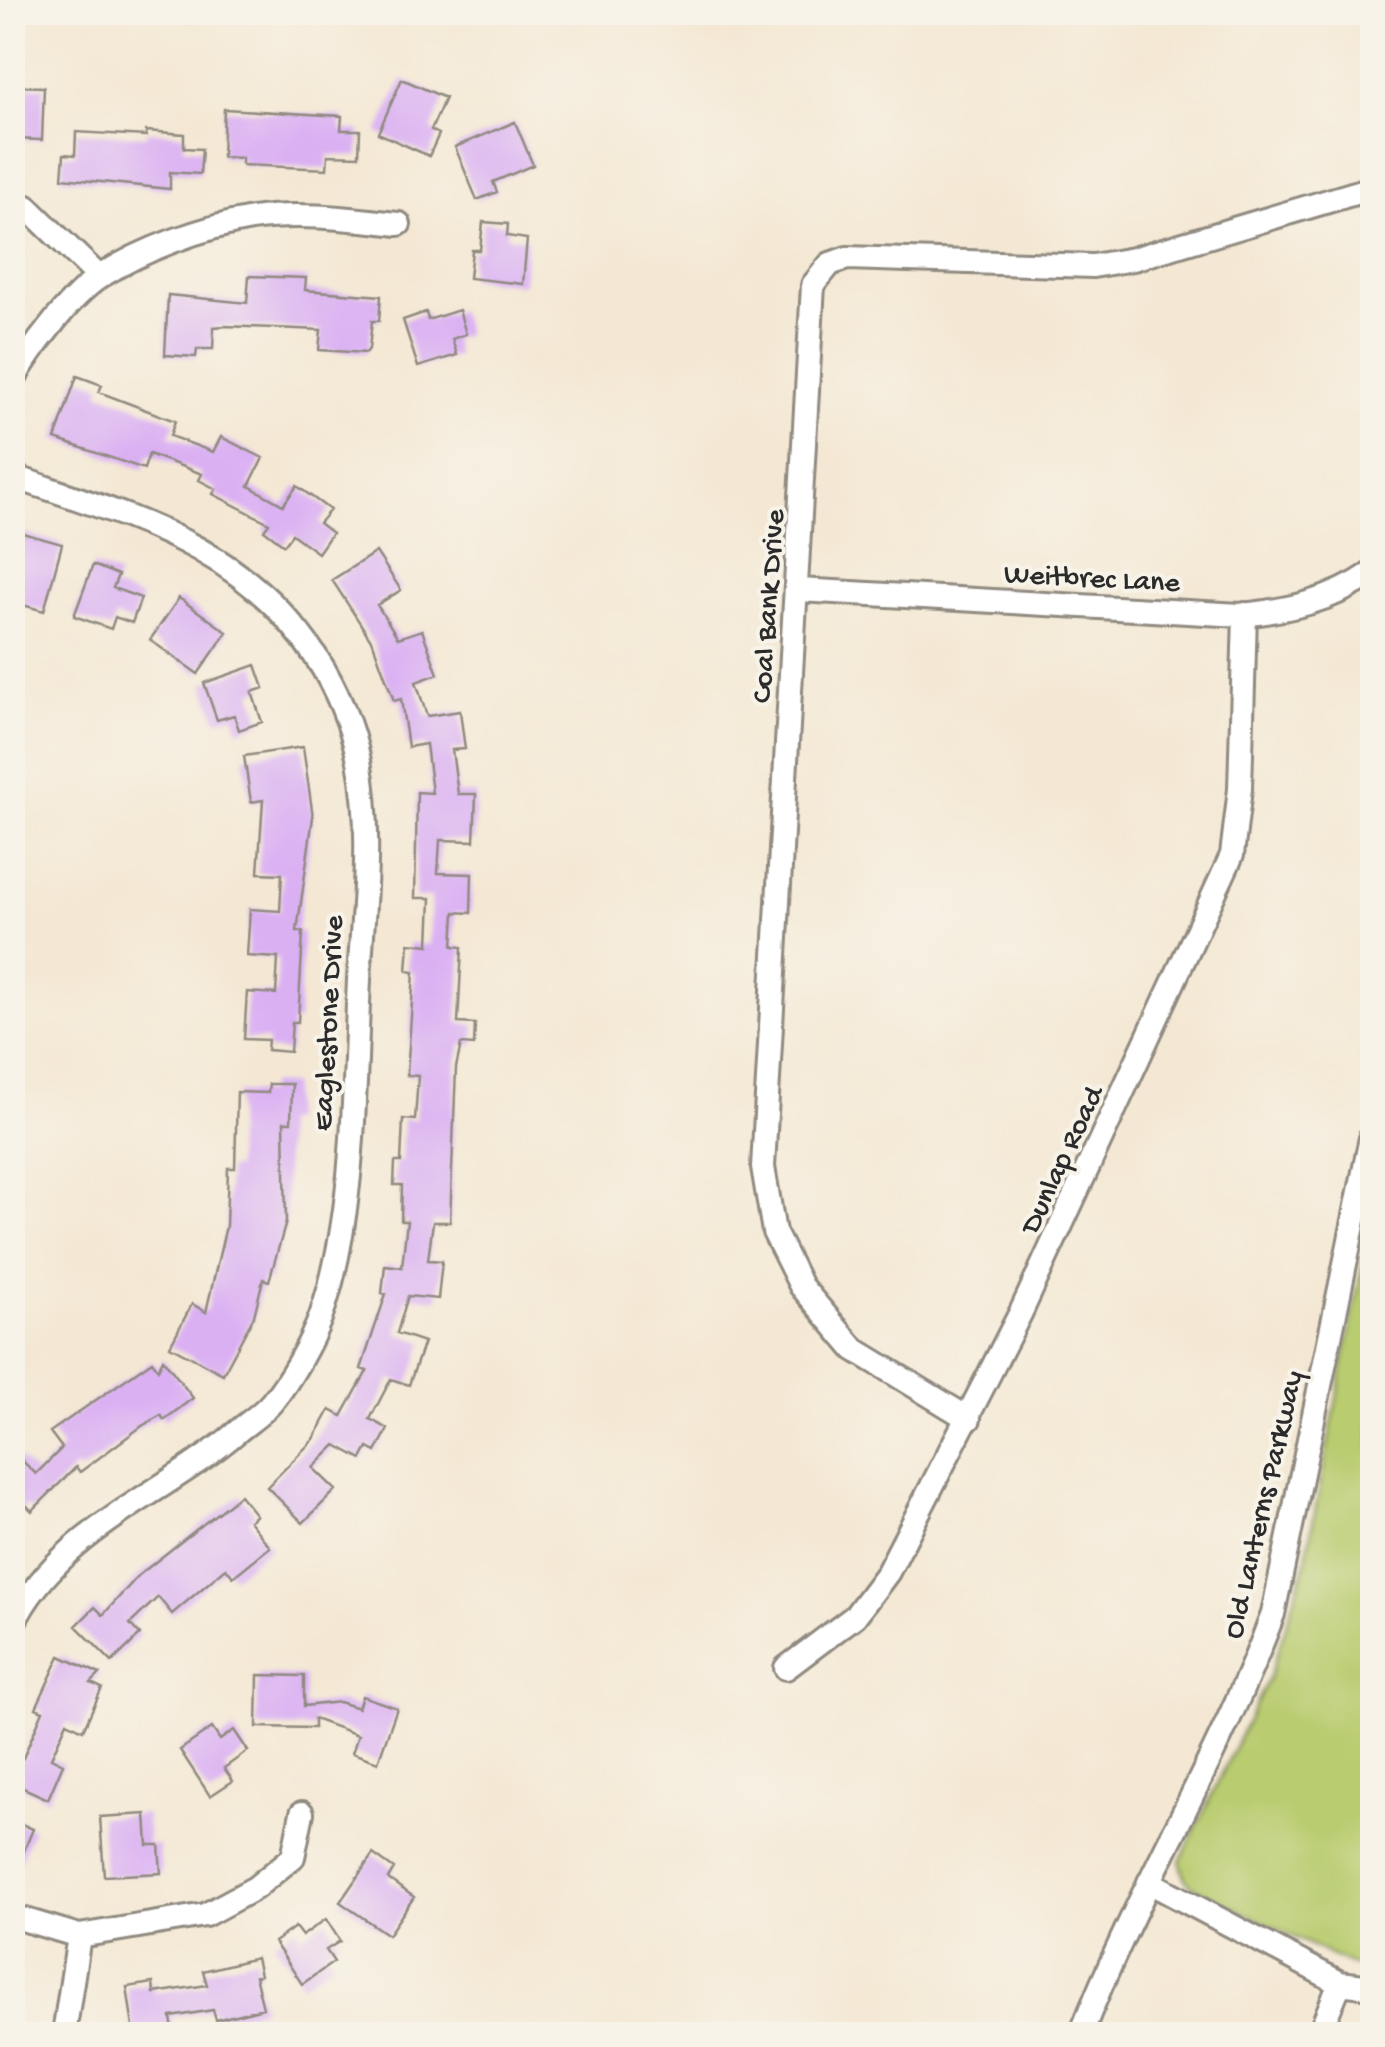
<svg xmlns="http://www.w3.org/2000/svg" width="1385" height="2047" viewBox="0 0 1385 2047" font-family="'Gochi Hand',sans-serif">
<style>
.green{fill:#b9cc6f;stroke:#727c4d;stroke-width:2.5}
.building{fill:#dab0f3}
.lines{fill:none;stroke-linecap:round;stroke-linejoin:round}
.minor-casing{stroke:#908a80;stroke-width:28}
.minor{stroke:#fff;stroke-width:22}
.labels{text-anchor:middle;stroke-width:8;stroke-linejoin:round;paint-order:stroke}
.street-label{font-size:30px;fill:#2b2b2b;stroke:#f7f3e8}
</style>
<rect width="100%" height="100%" fill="#f7f3e8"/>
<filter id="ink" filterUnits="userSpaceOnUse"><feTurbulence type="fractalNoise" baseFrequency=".01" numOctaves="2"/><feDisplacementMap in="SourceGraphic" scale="20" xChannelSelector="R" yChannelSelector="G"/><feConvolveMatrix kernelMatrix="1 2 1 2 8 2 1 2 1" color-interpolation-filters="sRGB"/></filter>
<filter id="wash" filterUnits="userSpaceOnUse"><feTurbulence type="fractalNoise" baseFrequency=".0048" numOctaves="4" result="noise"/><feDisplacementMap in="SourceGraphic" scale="40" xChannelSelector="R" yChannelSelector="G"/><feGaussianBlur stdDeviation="2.25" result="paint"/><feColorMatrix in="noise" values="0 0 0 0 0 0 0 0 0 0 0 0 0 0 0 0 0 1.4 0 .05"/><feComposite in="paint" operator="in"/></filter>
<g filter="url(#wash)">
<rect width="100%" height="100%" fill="#f4e8d4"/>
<path class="green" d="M 1372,1215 L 1372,1971 L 1353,1966 L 1197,1889 L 1186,1881 L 1180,1861 L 1271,1672 L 1304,1569 Z"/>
<g id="blocks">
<path class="building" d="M 402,79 L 445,98 L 431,130 L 439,134 L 429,156 L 378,133 Z
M 12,86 L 44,87 L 42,140 L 14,139 Z
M 224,109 L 342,116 L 341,130 L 360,130 L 359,156 L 328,155 L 327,169 L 242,165 L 242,158 L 222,157 Z
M 515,122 L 533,165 L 493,182 L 497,192 L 477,200 L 455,147 Z
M 146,131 L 184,134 L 184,148 L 202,149 L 200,174 L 170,172 L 170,189 L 62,178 L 64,154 L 75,155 L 76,132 L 146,136 Z
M 483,222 L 508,224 L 507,236 L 527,239 L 523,284 L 469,278 L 472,250 L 480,250 Z
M 249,276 L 306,278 L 305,290 L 381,296 L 379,321 L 372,321 L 369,349 L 366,353 L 319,350 L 321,330 L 224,326 L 214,327 L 213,349 L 197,349 L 196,357 L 165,355 L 168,295 L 247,303 Z
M 459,310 L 466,334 L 452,339 L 457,355 L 418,367 L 403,320 L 426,312 L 428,320 Z
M 77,376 L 102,385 L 99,392 L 175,421 L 170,436 L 213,452 L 221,437 L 263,458 L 249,486 L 283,505 L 297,486 L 330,510 L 319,523 L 332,533 L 318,553 L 292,534 L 284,545 L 264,530 L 269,523 L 213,494 L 216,489 L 199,480 L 202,474 L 149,454 L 144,469 L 55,439 Z
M 12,530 L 62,544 L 44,611 L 12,602 Z
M 376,552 L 401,590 L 377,605 L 398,638 L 422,630 L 438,674 L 416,682 L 427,716 L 460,711 L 465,749 L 452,750 L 458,794 L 476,794 L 474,841 L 440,840 L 438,873 L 472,874 L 471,913 L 455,912 L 453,946 L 462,947 L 458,1023 L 475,1024 L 474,1045 L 461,1044 L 456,1068 L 450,1222 L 433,1222 L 428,1260 L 442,1261 L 438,1299 L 408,1296 L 397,1333 L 424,1342 L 409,1385 L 391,1379 L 370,1419 L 388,1429 L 376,1452 L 368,1448 L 362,1459 L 336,1445 L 313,1468 L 336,1490 L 303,1523 L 267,1487 L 314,1439 L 330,1410 L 342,1416 L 367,1371 L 361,1369 L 386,1294 L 382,1293 L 385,1265 L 402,1267 L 407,1221 L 401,1221 L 402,1185 L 394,1185 L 395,1162 L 401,1162 L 403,1119 L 415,1120 L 418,1076 L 407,1075 L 414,972 L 407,971 L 409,943 L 429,945 L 431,898 L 415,898 L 417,792 L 432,793 L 426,744 L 408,747 L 401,699 L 394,701 L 373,643 L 332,580 Z
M 93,565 L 118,575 L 113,588 L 141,598 L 132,623 L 115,617 L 111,629 L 74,616 Z
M 179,598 L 227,632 L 198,674 L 150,640 Z
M 256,665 L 264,688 L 252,692 L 262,722 L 239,730 L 234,715 L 217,720 L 204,683 Z
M 303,747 L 313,817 L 297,931 L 303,932 L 298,1022 L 292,1022 L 290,1052 L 267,1050 L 268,1040 L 244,1039 L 247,992 L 276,994 L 278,958 L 247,956 L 250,909 L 280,911 L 282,874 L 258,873 L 263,800 L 251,802 L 244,756 Z
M 269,1084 L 292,1084 L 291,1122 L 284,1122 L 286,1222 L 269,1281 L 263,1279 L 254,1316 L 223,1374 L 170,1346 L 192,1304 L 206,1312 L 226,1226 L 228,1168 L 235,1168 L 237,1092 L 268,1093 Z
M 163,1359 L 193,1398 L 164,1420 L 161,1415 L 142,1426 L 80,1472 L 76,1467 L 32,1511 L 27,1506 L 12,1521 L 12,1451 L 36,1474 L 62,1448 L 50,1432 L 152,1361 L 158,1369 Z
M 240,1495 L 256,1515 L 249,1521 L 270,1547 L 233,1577 L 226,1568 L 172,1614 L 158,1597 L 130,1624 L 140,1635 L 112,1662 L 76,1626 L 95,1607 L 103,1615 L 139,1575 Z
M 60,1656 L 100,1674 L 91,1683 L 102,1688 L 83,1730 L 67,1722 L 51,1758 L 63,1764 L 48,1799 L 12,1783 L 12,1753 L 23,1758 L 43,1711 L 36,1708 Z
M 258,1675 L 304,1676 L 304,1706 L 339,1702 L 358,1708 L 362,1696 L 397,1708 L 378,1762 L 352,1753 L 358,1735 L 314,1719 L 314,1728 L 257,1727 Z
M 212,1728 L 220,1740 L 234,1730 L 248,1751 L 224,1768 L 233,1781 L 210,1796 L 180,1750 Z
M 146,1814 L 148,1845 L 159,1845 L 161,1873 L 104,1876 L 100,1817 Z
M 12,1820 L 33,1829 L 13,1878 L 12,1878 Z
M 373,1854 L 394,1869 L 388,1879 L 414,1897 L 388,1935 L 340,1902 Z
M 326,1919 L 340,1941 L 326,1950 L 334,1962 L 302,1984 L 274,1942 L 295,1927 L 302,1936 Z
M 256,1958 L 260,1975 L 255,1976 L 263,2008 L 216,2020 L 213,2010 L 171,2017 L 173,2031 L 134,2034 L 127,1987 L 153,1983 L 154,1993 L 207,1985 L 203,1971 Z"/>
</g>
</g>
<g filter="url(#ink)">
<use href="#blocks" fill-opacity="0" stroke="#908a80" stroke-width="2.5"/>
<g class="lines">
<g class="minor-casing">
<path id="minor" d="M 12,200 L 27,207 L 99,277
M 12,382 C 30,350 71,295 101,276 C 143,249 204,227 252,219 C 300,212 351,219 399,224
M 12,476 C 132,518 243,545 316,657 C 336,687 352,726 359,761 C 373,833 363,908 359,980 C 354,1086 356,1215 321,1316 C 311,1343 290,1380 272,1402 C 263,1413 249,1422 238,1431 C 163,1496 57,1531 12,1626
M 799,590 L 1241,615 C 1289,610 1332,601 1372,573
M 969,1419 L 854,1349 L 801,1286 L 774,1232 L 763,1167 L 813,285 L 830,264 L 847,258 L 1093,266 L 1133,259 L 1372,188
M 786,1668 L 855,1616 L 888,1572 L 1021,1312 L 1232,855 L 1240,789 L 1245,614
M 1149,1882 L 1340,1983 L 1372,1987
M 12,1916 L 79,1936 L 205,1915 L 255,1888 L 293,1857 L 302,1813
M 64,2034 L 79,1936
M 1081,2034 C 1137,1891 1219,1758 1273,1614 L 1372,1133
M 1319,2034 L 1340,1983"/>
</g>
<use href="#minor" class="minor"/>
</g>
</g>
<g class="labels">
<g class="street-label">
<text transform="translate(1092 576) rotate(3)" y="10">Weitbrec Lane</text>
<text transform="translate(766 606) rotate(-86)" y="10">Coal Bank Drive</text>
<text transform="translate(326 1023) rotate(-87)" y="10">Eaglestone Drive</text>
<text transform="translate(1060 1159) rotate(-65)" y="10">Dunlap Road</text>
<text transform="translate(1261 1504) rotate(-77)" y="10">Old Lanterns Parkway</text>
</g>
</g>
<rect width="1385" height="2047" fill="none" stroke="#f7f3e8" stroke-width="50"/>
</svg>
